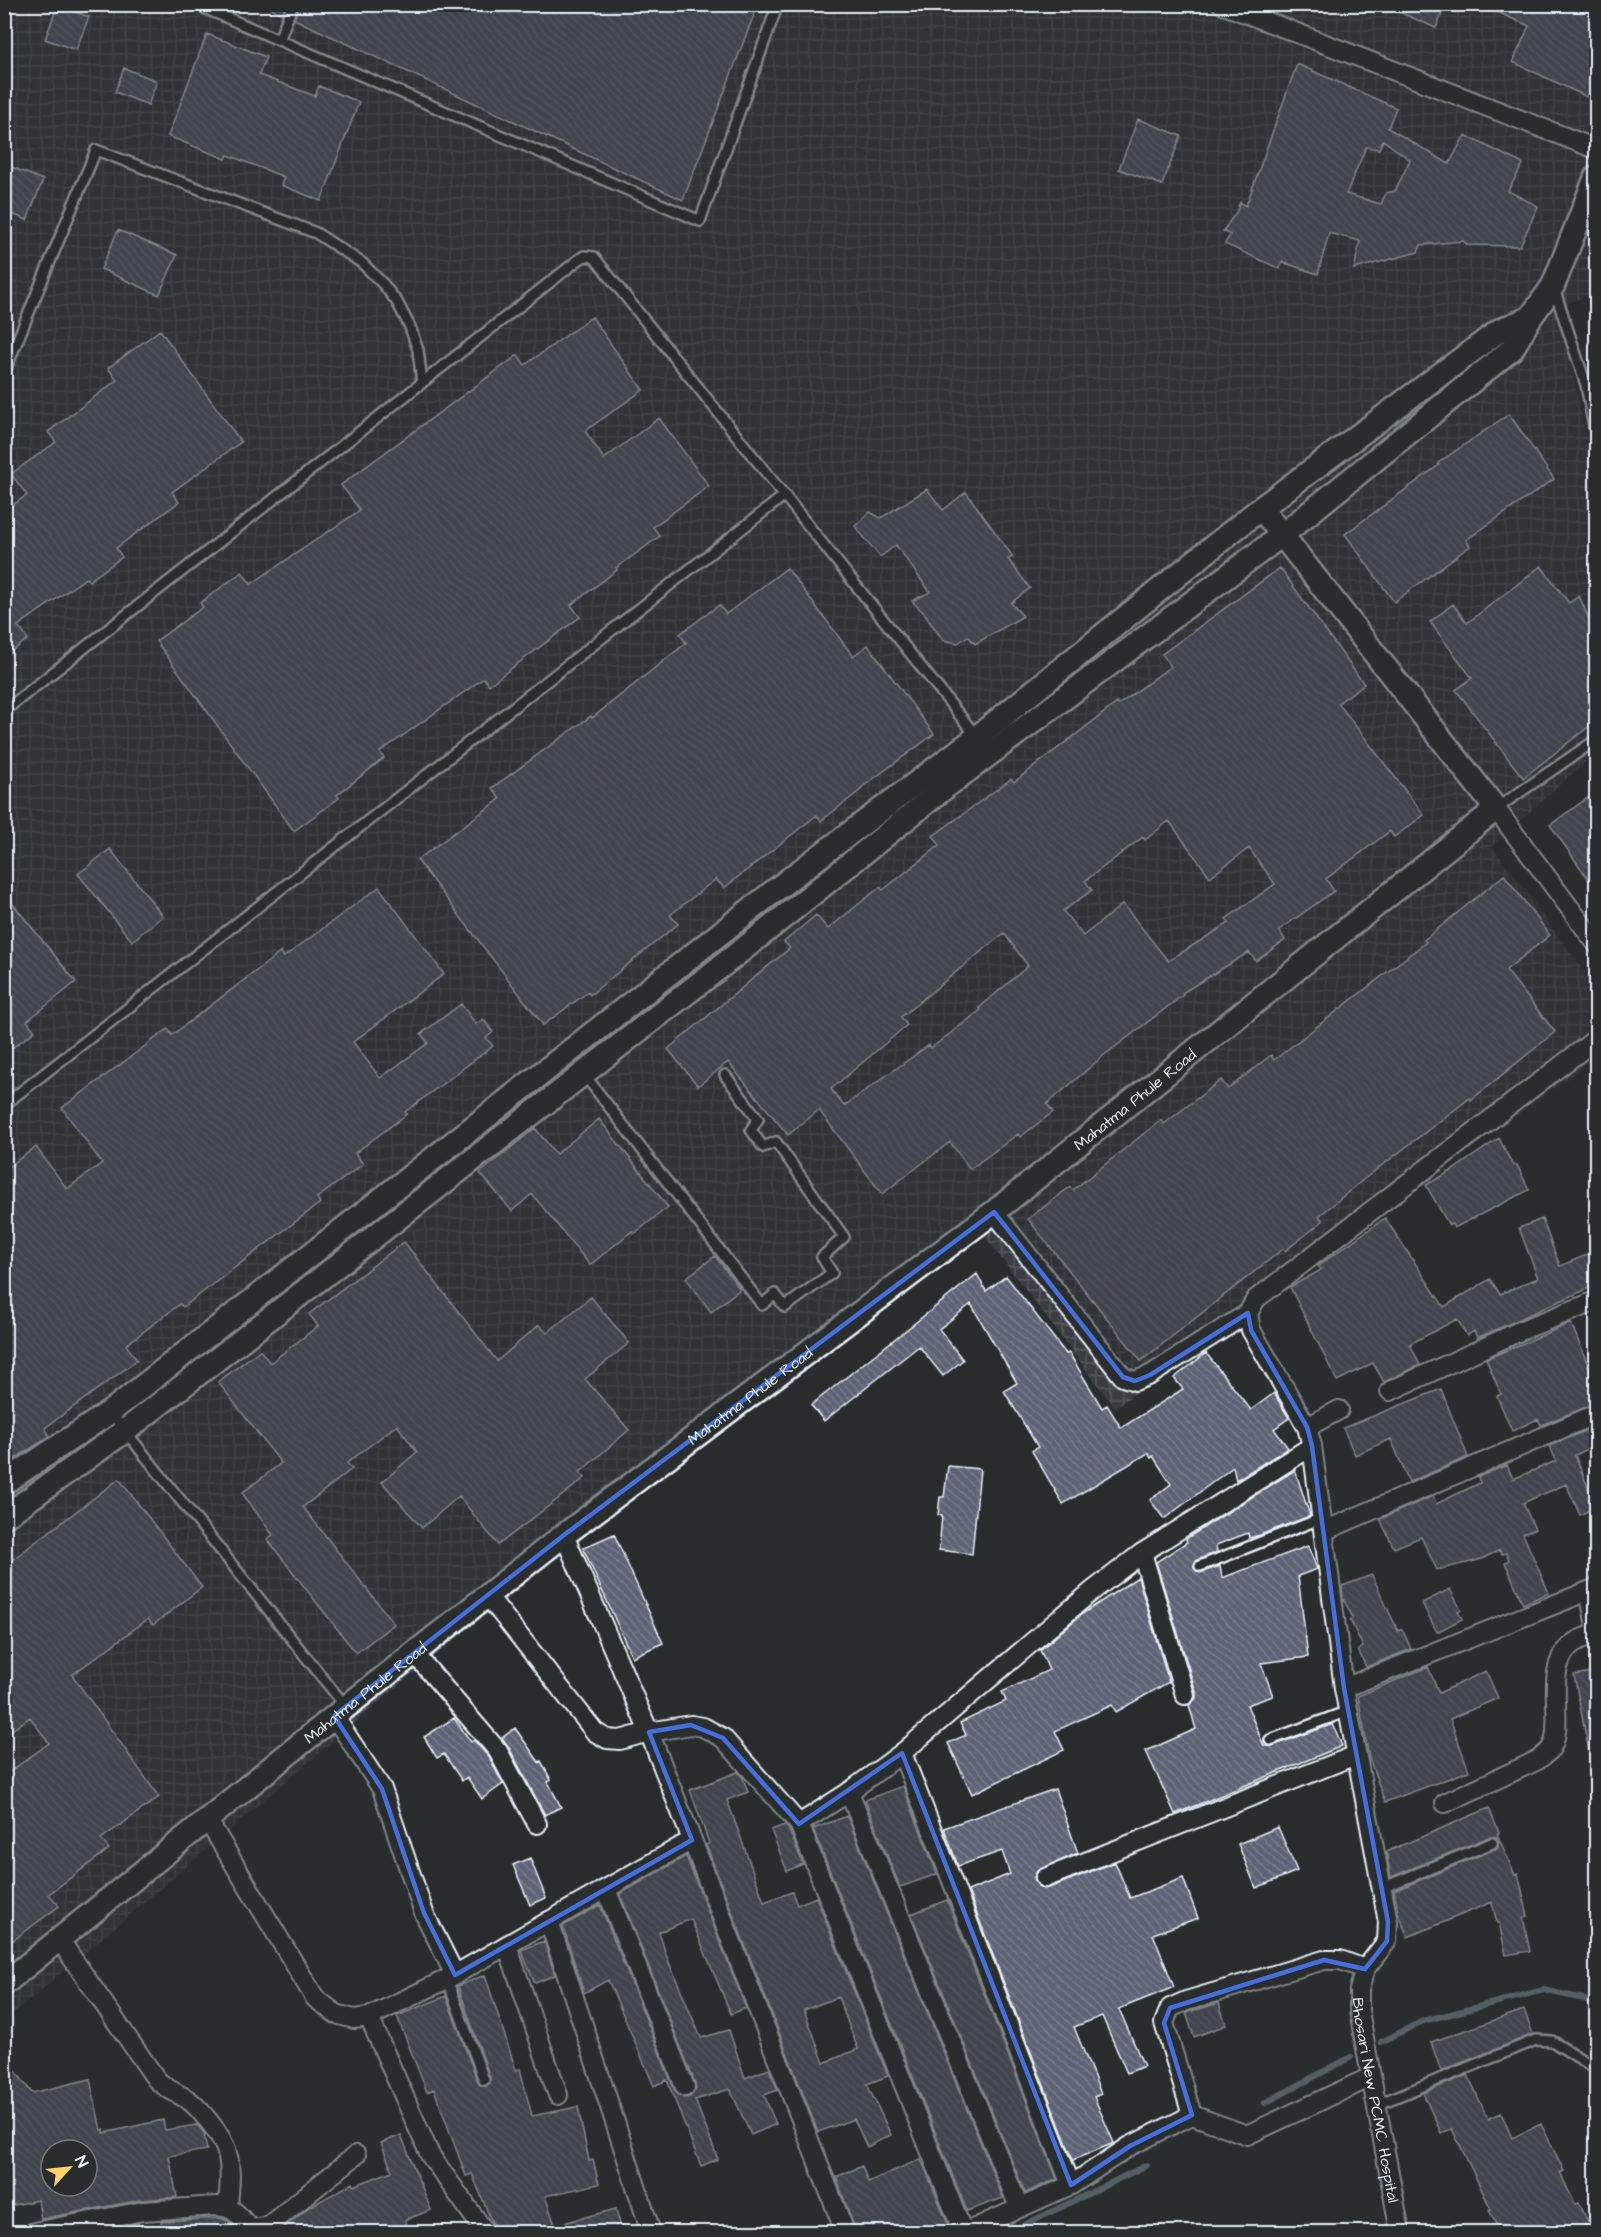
<svg xmlns="http://www.w3.org/2000/svg" width="1601" height="2237" viewBox="0 0 1601 2237" font-family="'Architects Daughter',sans-serif">
<style>
.industrial{fill:url(#industrial-grid)}
.lines{fill:none;stroke-linecap:round;stroke-linejoin:round}
.stream{stroke:#8a9ca6;stroke-width:6}
.building{fill:url(#building-back-hatch);stroke:#e8f1f8;stroke-width:1.5;fill-rule:evenodd}
.service-casing{stroke:#e8f1f8;stroke-width:14}
.minor-casing{stroke:#e8f1f8;stroke-width:22}
.tertiary-casing{stroke:#e8f1f8;stroke-width:27}
.service{stroke:#2a2d2e;stroke-width:9}
.minor{stroke:#2a2d2e;stroke-width:18}
.tertiary{stroke:#2a2d2e;stroke-width:22}
.marked{fill:none;stroke:#466fde;stroke-width:4.5;stroke-linejoin:round}
.labels{text-anchor:middle;stroke-width:4.5;stroke-linejoin:round;paint-order:stroke}
.street-label{font-size:16px;fill:#e8f1f8;stroke:#2a2d2e}
</style>
<defs>
<pattern id="industrial-grid" width="8" height="8" patternUnits="userSpaceOnUse" patternTransform="scale(1.5)"><rect width="8" height="8" fill="#3a3e43"/><path d="M0 4h8M4 0v8" fill="none" stroke="#565a5f"/></pattern>
<pattern id="building-back-hatch" width="6" height="6" patternUnits="userSpaceOnUse" patternTransform="scale(1.5)"><rect width="6" height="6" fill="#5f6475"/><path d="M-1 5l2 2M0 0l6 6M5-1l2 2" fill="none" stroke="#767b89"/></pattern>
</defs>
<rect width="100%" height="100%" fill="#2a2d2e"/>
<filter id="ink" filterUnits="userSpaceOnUse"><feTurbulence type="fractalNoise" baseFrequency=".0167" numOctaves="2"/><feDisplacementMap in="SourceGraphic" scale="12" xChannelSelector="R" yChannelSelector="G"/><feConvolveMatrix kernelMatrix="1 2 1 2 8 2 1 2 1" color-interpolation-filters="sRGB"/></filter>
<g filter="url(#ink)">
<path class="industrial" d="M 5,5 L 1596,5 L 1596,292 L 1559,307 L 1596,482 L 1596,752 L 1492,846 L 1596,987 L 1596,1057 L 1115,1408 L 977,1226 L 413,1673 L 5,2021 Z"/>
<g class="lines">
<path class="stream" d="M 1381,2042 L 1423,2021 L 1544,1990 L 1583,1999 L 1596,2007
M 1265,2103 L 1351,2057
M 1010,2232 L 1147,2165"/>
</g>
<path class="building" d="M 263,4 L 286,4 L 282,14 Z
M 300,4 L 758,4 L 683,200 L 294,19 Z
M 1380,4 L 1446,4 L 1436,28 Z
M 1479,4 L 1596,4 L 1596,87 L 1591,99 L 1513,62 L 1529,26 Z
M 58,5 L 89,17 L 76,50 L 45,39 Z
M 207,34 L 266,57 L 259,75 L 315,96 L 319,86 L 359,102 L 321,201 L 281,185 L 284,177 L 228,155 L 226,159 L 168,136 Z
M 1297,64 L 1396,108 L 1388,128 L 1449,164 L 1465,135 L 1523,164 L 1508,191 L 1538,206 L 1520,246 L 1468,245 L 1463,241 L 1421,245 L 1418,252 L 1354,269 L 1360,241 L 1329,233 L 1318,274 L 1282,262 L 1280,269 L 1225,244 L 1230,235 L 1223,231 L 1237,211 L 1240,202 L 1246,206 ZM 1383,140 L 1410,160 L 1395,191 L 1386,193 L 1381,204 L 1346,194 L 1366,147 L 1379,149 Z
M 124,68 L 157,81 L 148,105 L 115,92 Z
M 1138,119 L 1181,136 L 1162,185 L 1119,169 Z
M 4,164 L 43,180 L 27,220 L 4,211 Z
M 118,230 L 177,255 L 159,295 L 101,269 Z
M 592,317 L 643,390 L 585,431 L 604,459 L 659,418 L 709,486 L 653,527 L 660,536 L 616,568 L 617,570 L 571,605 L 580,617 L 489,685 L 484,678 L 380,752 L 384,758 L 337,795 L 339,798 L 294,831 L 156,641 L 203,607 L 200,603 L 242,572 L 251,584 L 360,510 L 341,485 L 518,355 L 525,365 Z
M 160,330 L 241,442 L 172,492 L 179,502 L 116,548 L 122,557 L 89,581 L 86,578 L 18,626 L 28,639 L 4,657 L 4,511 L 27,495 L 11,474 L 56,442 L 48,432 L 117,380 L 108,368 Z
M 1509,414 L 1554,479 L 1466,540 L 1470,546 L 1394,602 L 1345,534 L 1439,465 L 1438,463 Z
M 927,489 L 943,510 L 966,492 L 1013,557 L 1008,559 L 1030,588 L 1011,603 L 1023,616 L 975,644 L 968,636 L 958,643 L 943,640 L 927,618 L 928,617 L 912,601 L 930,592 L 896,545 L 880,557 L 855,526 L 870,512 L 881,518 Z
M 1541,566 L 1569,603 L 1579,596 L 1596,635 L 1596,721 L 1523,778 L 1456,690 L 1472,678 L 1430,622 L 1453,604 L 1467,623 Z
M 787,568 L 853,656 L 868,645 L 934,734 L 861,788 L 862,789 L 821,821 L 817,815 L 724,888 L 716,879 L 670,915 L 678,924 L 590,995 L 588,992 L 543,1025 L 417,860 L 500,799 L 492,788 L 591,716 L 592,718 L 686,643 L 680,634 L 719,605 L 726,614 Z
M 1280,568 L 1364,684 L 1338,703 L 1424,815 L 1394,837 L 1390,831 L 1326,879 L 1334,891 L 1279,930 L 1285,940 L 1256,961 L 1249,952 L 1182,993 L 1183,995 L 1102,1057 L 1047,1104 L 1053,1112 L 1020,1137 L 1018,1134 L 970,1169 L 950,1142 L 882,1194 L 819,1110 L 788,1135 L 728,1062 L 698,1086 L 668,1049 L 790,948 L 784,942 L 816,915 L 828,929 L 880,887 L 883,890 L 940,845 L 933,836 L 1011,779 L 1014,782 L 1117,703 L 1118,705 L 1171,666 L 1162,654 ZM 1169,821 L 1210,877 L 1249,848 L 1275,884 L 1226,919 L 1229,923 L 1168,961 L 1123,904 L 1083,936 L 1063,911 L 1092,890 L 1085,881 L 1143,837 L 1145,840 ZM 1004,933 L 1028,966 L 979,1008 L 981,1010 L 931,1048 L 929,1045 L 844,1106 L 831,1089 L 907,1025 L 901,1017 Z
M 1596,792 L 1596,890 L 1550,825 Z
M 110,849 L 163,916 L 132,941 L 78,874 Z
M 1504,875 L 1550,935 L 1506,970 L 1555,1032 L 1471,1100 L 1470,1098 L 1363,1180 L 1319,1216 L 1323,1221 L 1285,1251 L 1283,1249 L 1141,1361 L 1028,1219 L 1070,1187 L 1073,1190 L 1161,1120 L 1164,1124 L 1221,1080 L 1228,1089 L 1271,1055 L 1274,1060 L 1426,942 L 1424,940 Z
M 379,887 L 444,974 L 353,1042 L 380,1078 L 428,1043 L 421,1034 L 461,1004 L 476,1024 L 483,1019 L 493,1032 L 486,1038 L 493,1046 L 405,1112 L 407,1114 L 355,1153 L 363,1164 L 317,1198 L 320,1203 L 183,1307 L 180,1304 L 126,1345 L 137,1360 L 45,1428 L 50,1436 L 4,1466 L 4,1170 L 36,1147 L 67,1189 L 102,1163 L 62,1108 L 168,1029 L 172,1035 L 281,952 L 284,957 Z
M 4,893 L 76,982 L 27,1021 L 35,1031 L 4,1054 Z
M 599,1119 L 668,1207 L 634,1234 L 632,1231 L 590,1265 L 532,1194 L 512,1211 L 480,1173 L 535,1128 L 556,1154 Z
M 1499,1138 L 1513,1166 L 1517,1165 L 1529,1190 L 1454,1228 L 1452,1224 L 1449,1225 L 1426,1185 L 1453,1170 Z
M 1385,1218 L 1444,1307 L 1490,1279 L 1500,1294 L 1538,1278 L 1519,1228 L 1542,1219 L 1560,1266 L 1596,1251 L 1596,1285 L 1477,1338 L 1474,1331 L 1467,1336 L 1457,1319 L 1410,1344 L 1420,1365 L 1384,1382 L 1373,1363 L 1337,1381 L 1290,1287 L 1321,1270 L 1318,1266 Z
M 404,1242 L 497,1361 L 539,1325 L 547,1333 L 591,1297 L 629,1343 L 585,1379 L 629,1430 L 580,1472 L 585,1478 L 498,1545 L 459,1496 L 422,1528 L 382,1482 L 417,1452 L 397,1425 L 347,1463 L 352,1469 L 303,1507 L 394,1624 L 356,1653 L 267,1539 L 273,1535 L 242,1493 L 281,1463 L 218,1382 L 260,1350 L 270,1363 L 318,1326 L 309,1314 Z
M 715,1256 L 740,1289 L 711,1312 L 686,1278 Z
M 977,1274 L 986,1291 L 1006,1276 L 1066,1354 L 1069,1353 L 1102,1408 L 1107,1405 L 1121,1428 L 1183,1389 L 1174,1378 L 1206,1353 L 1251,1410 L 1274,1393 L 1289,1418 L 1274,1429 L 1288,1448 L 1236,1480 L 1233,1467 L 1164,1519 L 1150,1500 L 1171,1484 L 1153,1456 L 1151,1458 L 1148,1453 L 1063,1504 L 1032,1451 L 1038,1447 L 1004,1391 L 1017,1383 L 971,1304 L 939,1329 L 963,1360 L 943,1376 L 919,1346 L 824,1421 L 811,1405 Z
M 1571,1323 L 1596,1385 L 1596,1403 L 1541,1425 L 1538,1419 L 1512,1431 L 1497,1396 L 1501,1394 L 1486,1359 Z
M 1441,1389 L 1468,1457 L 1409,1482 L 1391,1439 L 1355,1455 L 1343,1428 Z
M 1596,1426 L 1596,1445 L 1575,1455 L 1596,1507 L 1580,1515 L 1566,1484 L 1523,1503 L 1535,1529 L 1523,1534 L 1549,1593 L 1523,1604 L 1505,1562 L 1509,1560 L 1506,1553 L 1501,1554 L 1500,1550 L 1479,1560 L 1437,1570 L 1421,1537 L 1394,1548 L 1380,1519 L 1433,1496 L 1436,1504 L 1480,1483 L 1478,1477 L 1507,1465 L 1513,1479 L 1556,1461 L 1550,1446 Z
M 948,1466 L 980,1469 L 972,1554 L 939,1550 L 942,1516 L 938,1515 L 940,1497 L 944,1497 Z
M 1295,1470 L 1310,1516 L 1260,1535 L 1249,1538 L 1248,1533 L 1216,1545 L 1217,1552 L 1197,1560 L 1194,1568 L 1200,1573 L 1220,1566 L 1222,1578 L 1308,1546 L 1317,1569 L 1298,1576 L 1308,1657 L 1261,1663 L 1273,1696 L 1247,1705 L 1264,1746 L 1272,1746 L 1333,1724 L 1342,1746 L 1175,1814 L 1146,1751 L 1196,1729 L 1189,1705 L 1196,1698 L 1196,1692 L 1156,1562 L 1187,1542 L 1186,1539 L 1195,1533 Z
M 119,1479 L 202,1587 L 153,1625 L 148,1619 L 72,1675 L 159,1797 L 101,1839 L 109,1849 L 49,1894 L 59,1906 L 4,1947 L 4,1776 L 49,1743 L 30,1717 L 4,1736 L 4,1566 Z
M 614,1534 L 663,1643 L 632,1657 L 583,1548 Z
M 1372,1575 L 1398,1631 L 1402,1629 L 1411,1649 L 1366,1667 L 1358,1650 L 1363,1647 L 1350,1620 L 1353,1618 L 1343,1598 L 1342,1586 Z
M 1138,1577 L 1169,1682 L 1116,1712 L 1112,1705 L 1055,1731 L 1064,1750 L 972,1794 L 948,1743 L 966,1735 L 960,1723 L 1006,1701 L 1002,1692 L 1049,1670 L 1040,1650 L 1082,1614 Z
M 1450,1589 L 1461,1610 L 1458,1611 L 1462,1619 L 1437,1632 L 1422,1603 Z
M 1428,1667 L 1439,1693 L 1486,1671 L 1498,1698 L 1450,1719 L 1469,1771 L 1385,1802 L 1369,1758 L 1358,1696 Z
M 1596,1671 L 1596,1751 L 1589,1752 L 1574,1675 Z
M 454,1718 L 471,1742 L 474,1740 L 489,1757 L 503,1784 L 482,1799 L 467,1777 L 462,1781 L 444,1754 L 437,1758 L 424,1737 Z
M 515,1728 L 539,1762 L 541,1761 L 551,1780 L 548,1782 L 561,1807 L 545,1815 L 508,1746 L 502,1738 Z
M 738,1772 L 743,1778 L 748,1792 L 727,1800 L 764,1902 L 792,1892 L 797,1905 L 816,1897 L 888,2076 L 867,2084 L 891,2135 L 867,2147 L 854,2119 L 818,2132 L 706,1845 L 709,1843 L 690,1790 ZM 838,1997 L 858,2049 L 824,2063 L 804,2010 Z
M 903,1786 L 937,1874 L 900,1887 L 865,1800 Z
M 1055,1789 L 1078,1853 L 1037,1871 L 1034,1877 L 1038,1886 L 1043,1889 L 1049,1888 L 1115,1862 L 1130,1898 L 1183,1878 L 1198,1918 L 1153,1934 L 1174,1987 L 1119,2009 L 1144,2066 L 1127,2073 L 1102,2016 L 1074,2027 L 1101,2094 L 1094,2097 L 1114,2143 L 1073,2160 L 968,1891 L 1010,1874 L 1002,1851 L 958,1866 L 944,1828 Z
M 1489,1808 L 1499,1833 L 1497,1834 L 1515,1875 L 1518,1874 L 1528,1916 L 1523,1917 L 1530,1951 L 1506,1955 L 1499,1923 L 1497,1923 L 1492,1902 L 1408,1937 L 1399,1916 L 1394,1891 L 1495,1849 L 1498,1847 L 1498,1841 L 1496,1837 L 1489,1837 L 1391,1877 L 1386,1852 Z
M 847,1816 L 1003,2198 L 967,2211 L 813,1829 Z
M 785,1825 L 789,1830 L 803,1864 L 787,1871 L 771,1830 Z
M 1278,1827 L 1297,1871 L 1256,1888 L 1238,1844 Z
M 686,1856 L 746,2008 L 731,2014 L 691,1919 L 659,1932 L 666,1955 L 701,2038 L 729,2030 L 745,2078 L 769,2069 L 778,2090 L 764,2095 L 776,2124 L 751,2135 L 730,2089 L 695,2100 L 718,2159 L 701,2166 L 667,2080 L 654,2086 L 608,1980 L 584,1993 L 563,1926 L 600,1905 L 675,2091 L 683,2098 L 690,2097 L 696,2089 L 695,2083 L 620,1894 Z
M 530,1858 L 546,1898 L 530,1905 L 513,1865 Z
M 947,1900 L 1057,2179 L 1025,2193 L 911,1914 Z
M 544,1941 L 555,1975 L 535,1983 L 521,1950 Z
M 485,1975 L 516,2070 L 520,2069 L 532,2116 L 578,2107 L 589,2161 L 593,2160 L 599,2184 L 545,2196 L 555,2225 L 616,2209 L 622,2232 L 496,2232 L 472,2174 L 466,2176 L 434,2089 L 427,2092 L 397,2016 L 446,1996 L 478,2082 L 482,2086 L 487,2086 L 490,2082 L 490,2078 L 458,1986 Z
M 1219,2003 L 1226,2025 L 1194,2037 L 1186,2013 Z
M 1524,2010 L 1533,2034 L 1441,2071 L 1431,2042 Z
M 4,2056 L 32,2093 L 90,2079 L 101,2130 L 104,2129 L 104,2133 L 163,2120 L 165,2130 L 197,2125 L 204,2133 L 207,2150 L 169,2156 L 177,2197 L 141,2200 L 41,2219 L 38,2200 L 4,2207 ZM 51,2150 L 87,2150 L 87,2186 L 51,2186 Z
M 1468,2075 L 1488,2119 L 1501,2113 L 1512,2138 L 1541,2124 L 1564,2171 L 1560,2173 L 1575,2204 L 1579,2203 L 1589,2224 L 1570,2232 L 1500,2232 L 1489,2210 L 1491,2209 L 1452,2129 L 1441,2133 L 1423,2093 Z
M 401,2135 L 431,2210 L 405,2220 L 410,2232 L 289,2232 L 285,2227 L 309,2207 L 353,2183 L 354,2186 L 392,2171 L 381,2143 Z
M 921,2159 L 951,2232 L 926,2232 L 923,2226 L 906,2232 L 856,2232 L 836,2177 L 862,2166 L 868,2182 Z
M 220,2218 L 228,2221 L 238,2232 L 162,2232 L 161,2221 Z
M 138,2223 L 140,2232 L 91,2232 Z"/>
<g class="lines">
<g class="service-casing">
<path id="service" d="M 195,4 L 700,221 L 778,4
M 279,40 L 293,4
M 1554,288 L 1586,385 L 1596,438
M 4,373 L 96,150 L 316,233 L 362,263 L 383,284 L 397,302 L 410,327 L 418,350 L 422,383
M 4,711 L 577,261 L 584,256 L 594,257 L 977,737
M 1497,808 L 1596,740
M 583,1073 L 762,1305 L 775,1294 L 785,1307 L 832,1273 L 822,1257 L 844,1237 L 776,1142 L 763,1147 L 751,1130 L 758,1119 L 725,1075
M 4,1105 L 785,495
M 110,1412 L 346,1707
M 1200,1566 L 1322,1518
M 1270,1740 L 1348,1711
M 1382,1888 L 1492,1843
M 447,1979 L 484,2080
M 1376,2105 L 1536,2040 L 1552,2041 L 1596,2069"/>
</g>
<g class="minor-casing">
<g id="minor">
<path d="M 1222,4 L 1596,149"/>
<path d="M 1496,809 L 1596,943"/>
<path d="M 994,1212 L 1123,1377 L 1135,1381 L 1150,1375 L 1248,1313 L 1256,1299 L 1596,1039"/>
<path id="s1" d="M 1248,1313 L 1251,1330 L 1307,1427 L 1312,1446 L 1344,1688 L 1388,1922 L 1387,1941 L 1365,1969 L 1359,1990 L 1359,2011 L 1400,2232"/>
<path d="M 1390,1391 L 1522,1330 L 1596,1301"/>
<path d="M 1307,1427 L 1339,1410"/>
<path d="M 1324,1531 L 1596,1414"/>
<path d="M 1142,1553 L 1185,1695"/>
<path d="M 1589,1591 L 1596,1626"/>
<path d="M 487,1595 L 595,1732 L 607,1739 L 620,1740 L 649,1732 L 691,1725 L 703,1727 L 723,1738 L 799,1824 L 963,2232"/>
<path d="M 414,1653 L 498,1751 L 537,1824"/>
<path d="M 1344,1688 L 1596,1588"/>
<path d="M 334,1716 L 382,1789 L 424,1913 L 455,1975"/>
<path d="M 902,1753 L 1091,1592 L 1142,1553 L 1312,1446"/>
<path d="M 849,1792 L 902,1753 L 1071,2185"/>
<path d="M 1445,1803 L 1538,1760 C 1541,1757 1546,1754 1549,1751 C 1568,1728 1541,1670 1571,1645 C 1578,1639 1589,1636 1596,1633"/>
<path d="M 207,1819 L 315,1998 L 336,2014 L 354,2019 L 369,2017 L 447,1979 L 692,1840 L 649,1732 L 564,1535"/>
<path d="M 799,1824 L 849,1792 L 1019,2207"/>
<path d="M 692,1840 L 845,2232"/>
<path d="M 1045,1878 L 1356,1755"/>
<path d="M 606,1889 L 685,2087"/>
<path d="M 549,1921 L 651,2232"/>
<path d="M 59,1939 L 156,2079 C 165,2089 176,2092 187,2099 C 195,2104 201,2112 207,2119 C 234,2150 231,2168 228,2207"/>
<path d="M 507,1945 L 558,2095"/>
<path d="M 369,2017 L 430,2155 L 485,2232"/>
<path d="M 1192,2115 L 1164,2023 L 1170,2008 L 1186,2001 L 1324,1960 L 1340,1960 L 1365,1969"/>
<path d="M 34,2232 L 143,2211 L 216,2206 C 235,2207 238,2215 250,2229 L 267,2227 L 356,2155"/>
<path d="M 966,2232 L 1071,2185 L 1130,2146 L 1192,2115 L 1247,2135 L 1371,2077"/>
</g>
</g>
<g class="tertiary-casing">
<g id="tertiary">
<path d="M 4,1483 L 110,1412 L 792,877 L 977,737 L 1261,508 L 1500,330 L 1530,318"/>
<path d="M 4,1517 L 125,1431 L 751,943 L 947,786 L 1282,535 L 1512,349 L 1530,318 L 1553,286 L 1596,177"/>
<path id="s2" d="M 4,1984 L 346,1707 L 564,1535 L 994,1212 L 1496,809 L 1261,508"/>
</g>
</g>
<use href="#service" class="service"/>
<use href="#minor" class="minor"/>
<use href="#tertiary" class="tertiary"/>
</g>
</g>
<path d="M0 0H1601V2237H0ZM 994,1212 L 1123,1377 L 1135,1381 L 1150,1375 L 1248,1313 L 1251,1330 L 1307,1427 L 1312,1446 L 1344,1688 L 1388,1922 L 1387,1941 L 1365,1969 L 1324,1960 L 1170,2008 L 1164,2023 L 1192,2115 L 1130,2146 L 1071,2185 L 902,1753 L 799,1824 L 723,1738 L 691,1725 L 649,1732 L 692,1840 L 455,1975 L 424,1913 L 382,1789 L 334,1716 L 564,1535 Z" fill="#2a2d2e" fill-opacity=".55" fill-rule="evenodd"/>
<path class="marked" d="M 994,1212 L 1123,1377 L 1135,1381 L 1150,1375 L 1248,1313 L 1251,1330 L 1307,1427 L 1312,1446 L 1344,1688 L 1388,1922 L 1387,1941 L 1365,1969 L 1324,1960 L 1170,2008 L 1164,2023 L 1192,2115 L 1130,2146 L 1071,2185 L 902,1753 L 799,1824 L 723,1738 L 691,1725 L 649,1732 L 692,1840 L 455,1975 L 424,1913 L 382,1789 L 334,1716 L 564,1535 Z"/>
<g class="labels">
<g class="street-label">
<text dy="6" stroke="none"><textPath href="#s2" startOffset="1436">Mahatma Phule Road</textPath></text>
<text dy="6" stroke="none"><textPath href="#s2" startOffset="950">Mahatma Phule Road</textPath></text>
<text dy="6" stroke="none"><textPath href="#s2" startOffset="464">Mahatma Phule Road</textPath></text>
<text dy="6" stroke="none"><textPath href="#s1" startOffset="819">Bhosari New PCMC Hospital</textPath></text>
</g>
</g>
<rect width="1601" height="2237" fill="none" stroke="#2a2d2e" stroke-width="24"/>
<rect x="12" y="12" width="1577" height="2213" fill="none" stroke="#e8f1f8" stroke-width="2" filter="url(#ink)"/>
<g transform="translate(69 2168) rotate(63)"><circle r="28" fill="#2a2d2e" stroke="#767b7f" stroke-width="1.5"/>
<path d="M0-4.5L10 22L0 15L-10 22Z" fill="#ffd166"/>
<text y="-9" font-size="16" font-weight="bold" text-anchor="middle" fill="#e8f1f8">N</text>
</g>
</svg>
